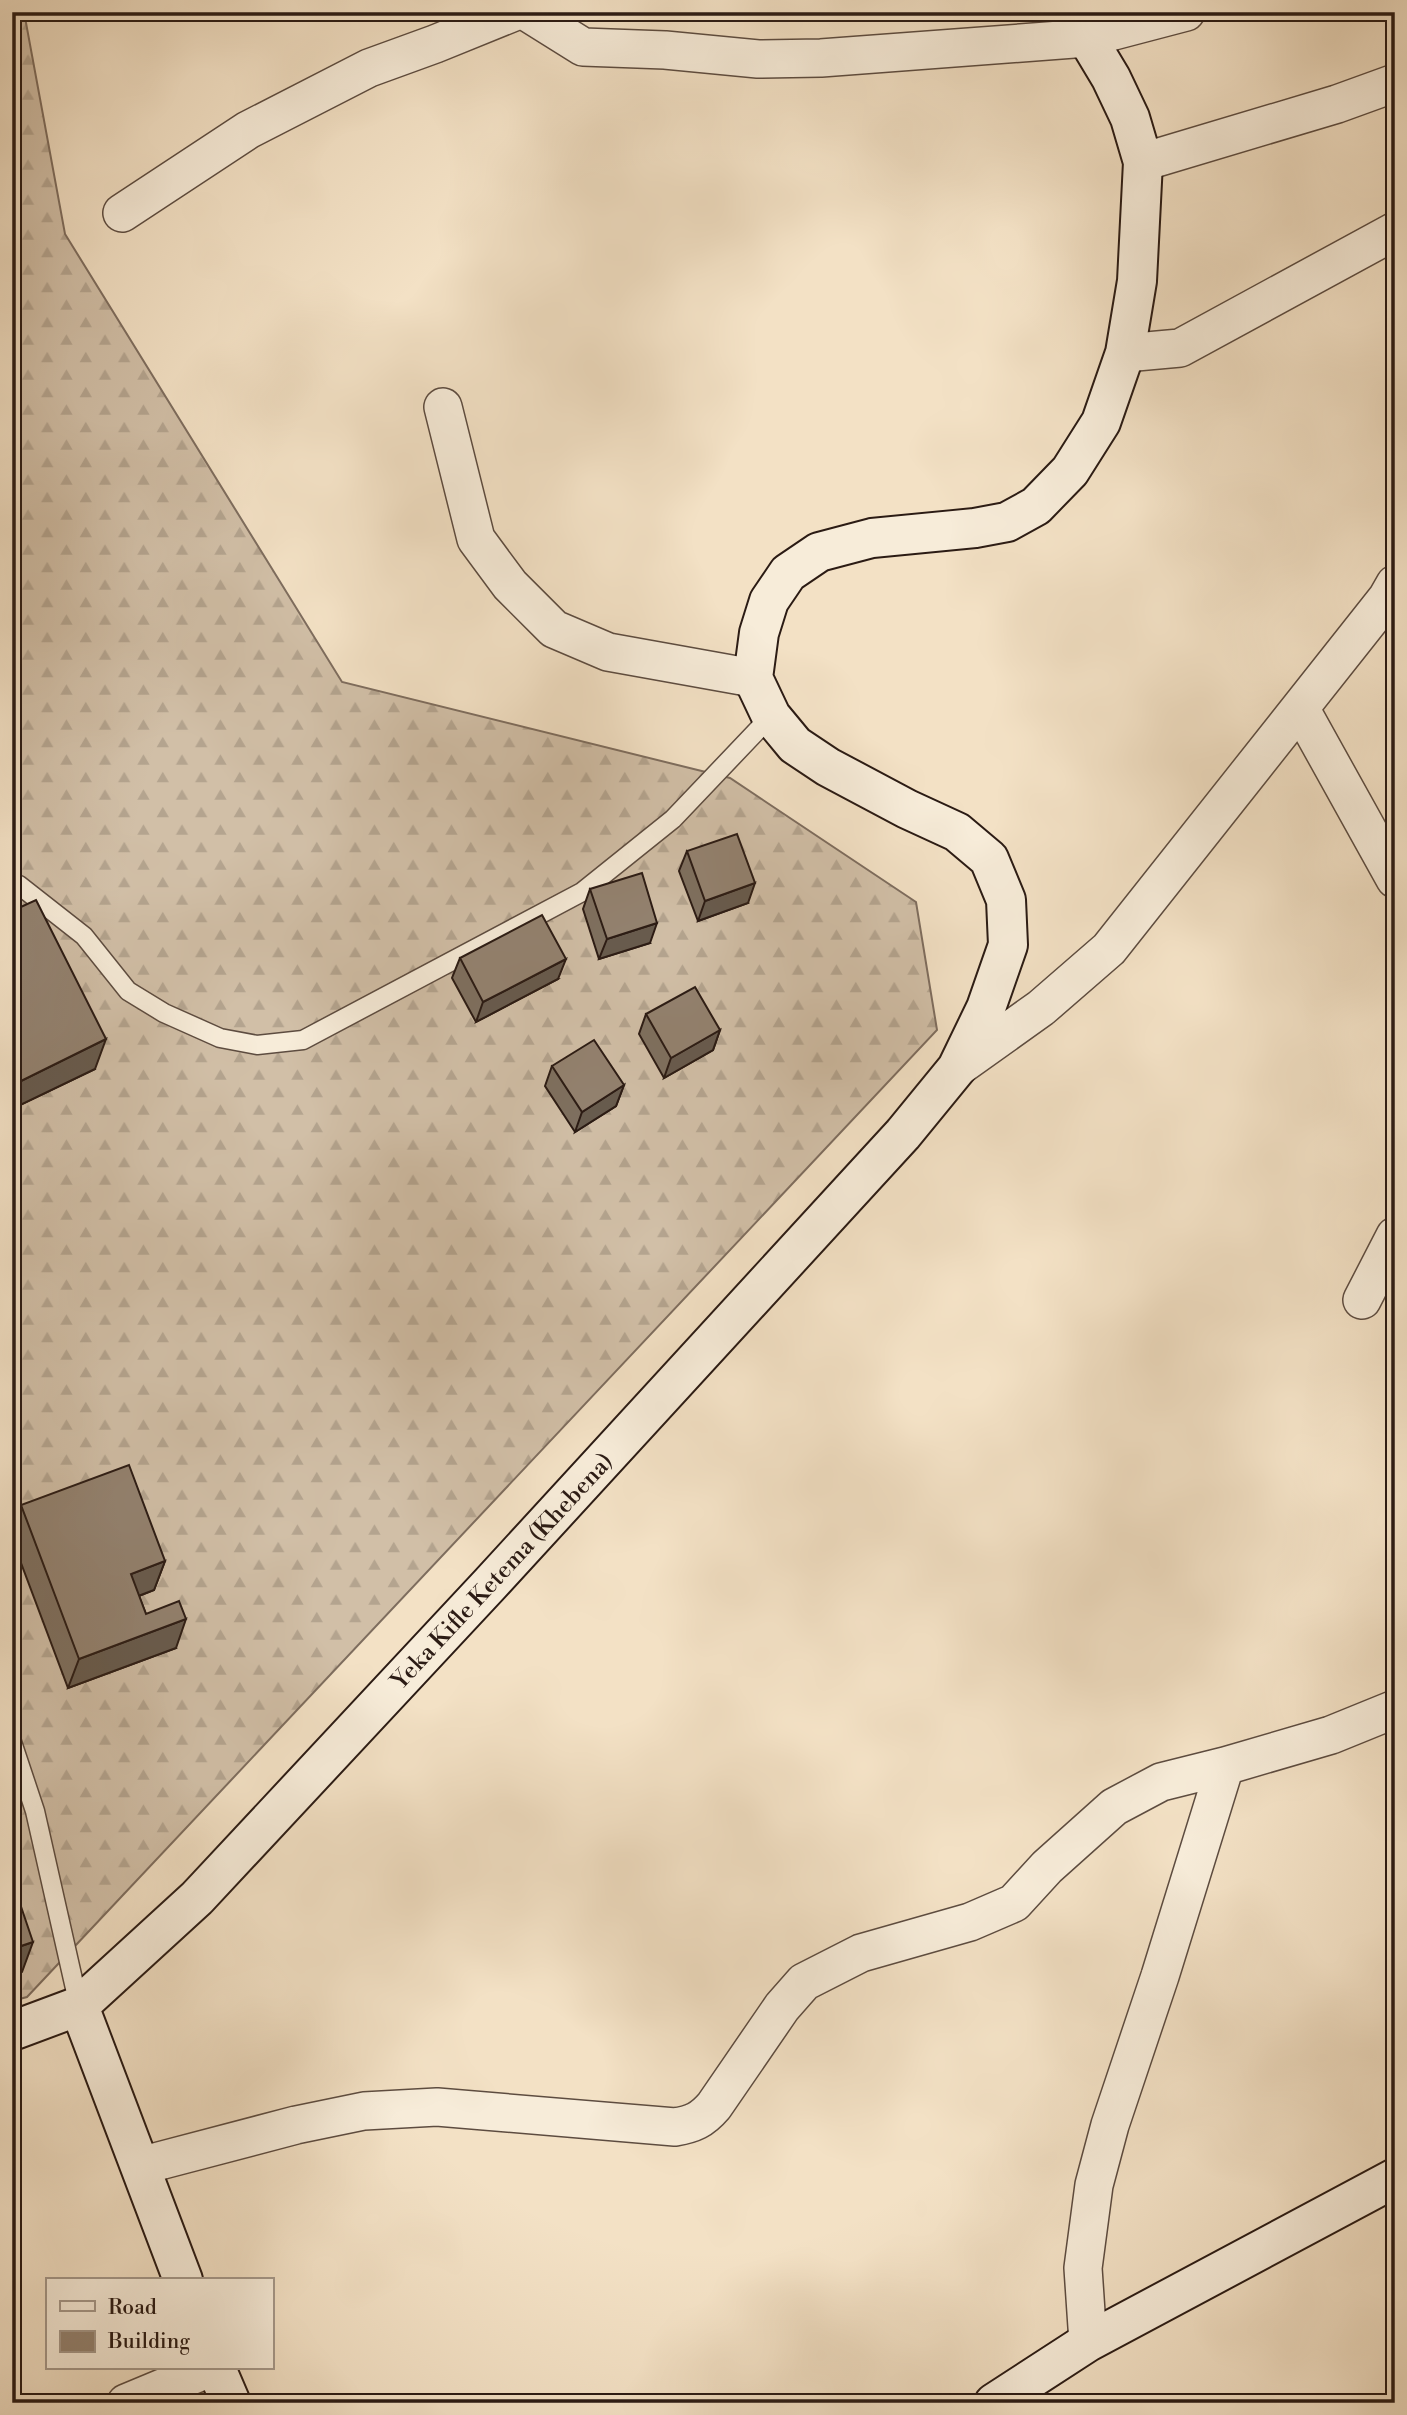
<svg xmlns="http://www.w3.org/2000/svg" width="1407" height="2415" viewBox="0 0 1407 2415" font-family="'Libre Bodoni',serif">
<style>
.forest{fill:url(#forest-firs);stroke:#7e6d5e;stroke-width:2}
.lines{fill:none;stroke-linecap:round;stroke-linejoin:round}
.lane-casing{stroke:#5d4c40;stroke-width:21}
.street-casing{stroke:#5d4c40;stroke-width:40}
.secondary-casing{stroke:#2b1b14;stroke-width:42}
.lane{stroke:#f7ecd9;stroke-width:18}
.street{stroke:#f7ecd9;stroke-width:37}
.secondary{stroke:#f7ecd9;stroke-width:38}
.wall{fill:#7e7060;stroke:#2b1b14;stroke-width:2}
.shaded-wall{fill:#675b4e;stroke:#2b1b14;stroke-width:2}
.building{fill:#938270;stroke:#2b1b14;stroke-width:2}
.labels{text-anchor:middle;stroke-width:7;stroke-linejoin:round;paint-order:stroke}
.street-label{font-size:24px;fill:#2b1b14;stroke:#f7ecd9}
</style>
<defs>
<pattern id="forest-firs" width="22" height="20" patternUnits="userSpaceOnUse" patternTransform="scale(1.75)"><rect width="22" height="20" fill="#d1bfa7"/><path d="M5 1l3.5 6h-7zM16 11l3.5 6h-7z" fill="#b4a48f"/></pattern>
</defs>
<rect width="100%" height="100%" fill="#f3e1c5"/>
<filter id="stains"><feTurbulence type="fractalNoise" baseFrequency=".00286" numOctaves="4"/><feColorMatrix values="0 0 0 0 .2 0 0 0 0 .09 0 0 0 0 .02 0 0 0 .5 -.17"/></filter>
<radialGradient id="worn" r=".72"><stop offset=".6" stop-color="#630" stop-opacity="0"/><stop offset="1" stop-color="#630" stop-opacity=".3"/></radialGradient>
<path class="forest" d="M 12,12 L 24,12 L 65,234 L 342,682 L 730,778 L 916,902 L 937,1030 L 27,1997 L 12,2001 Z"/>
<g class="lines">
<g class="lane-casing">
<path id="lane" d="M 12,883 L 19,885 L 84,936 L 128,991 L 164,1013 L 220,1038 L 257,1045 L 303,1040 L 582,892 L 673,819 L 771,716
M 12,1742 L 35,1811 L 79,2006"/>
</g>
<g class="street-casing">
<path id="street" d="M 527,12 L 583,47 L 665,50 L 758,59 L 821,58 L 1087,38 L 1186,12
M 1143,162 L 1337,104 L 1395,83
M 122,213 L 248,130 L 369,68 L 435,44 L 514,12
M 1125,353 L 1180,348 L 1395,231
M 443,407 L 476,539 L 510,585 L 554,629 L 608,652 L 753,678
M 1300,708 L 1395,879
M 957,1068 L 1041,1008 L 1109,949 L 1387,598 L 1395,584
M 1362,1300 L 1395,1236
M 140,2166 L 296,2125 L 364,2111 L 437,2107 L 675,2127 C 693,2124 702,2120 714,2106 L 782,2007 L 804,1982 L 861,1953 L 970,1922 L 1014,1903 L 1047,1867 L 1114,1807 L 1161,1782 L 1225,1766
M 1088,2342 L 1083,2268 L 1094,2185 L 1110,2125 L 1160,1976 L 1225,1766 L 1331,1735 L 1395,1709
M 126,2403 L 210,2368"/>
</g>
<g class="secondary-casing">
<path id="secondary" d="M 79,2006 L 183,2280
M 12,2031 L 79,2006 L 197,1898 L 490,1584 L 903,1134 L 957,1068 L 986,1008 L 1008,945 L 1006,900 L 989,859 L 957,832 L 907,809 L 828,767 L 795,745 L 771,716 L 753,678 L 759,633 L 769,601 L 788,573 L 819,552 L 872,538 L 975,528 L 1007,522 L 1036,506 L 1070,471 L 1101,422 L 1125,353 L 1137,281 L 1143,162 L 1130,118 L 1111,78 L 1087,38 L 1079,12
M 216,2368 L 231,2403
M 994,2403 L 1088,2342 L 1395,2178"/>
</g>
<use href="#lane" class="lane"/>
<use href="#street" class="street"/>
<use href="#secondary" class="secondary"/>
</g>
<path class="wall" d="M 687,851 L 748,903 L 698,921 L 679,871 Z
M 590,889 L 650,943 L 599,959 L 583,909 Z
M 12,911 L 95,1069 L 12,1109 Z
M 460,958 L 558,979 L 476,1022 L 452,978 Z
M 646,1014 L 720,1030 L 713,1050 L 664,1078 L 639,1034 Z
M 552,1066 L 624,1085 L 616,1106 L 575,1132 L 545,1086 Z
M 21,1505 L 165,1561 L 154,1590 L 139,1596 L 146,1614 L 176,1648 L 68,1688 L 12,1539 L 12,1529 Z"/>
<path class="shaded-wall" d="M 755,883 L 748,903 L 698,921 L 705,901 Z
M 657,923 L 650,943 L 599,959 L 607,939 Z
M 566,959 L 558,979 L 476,1022 L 483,1002 Z
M 720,1030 L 713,1050 L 664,1078 L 671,1058 Z
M 106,1039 L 95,1069 L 12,1109 L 12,1101 L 19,1082 Z
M 624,1085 L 616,1106 L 575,1132 L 582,1112 Z
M 165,1561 L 154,1590 L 120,1603 L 131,1574 Z
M 186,1619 L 176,1648 L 68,1688 L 79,1659 Z
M 33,1942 L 22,1972 L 12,1975 L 12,1949 Z"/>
<path class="building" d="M 737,834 L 755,883 L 705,901 L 687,851 Z
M 642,873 L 657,923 L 607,939 L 590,889 Z
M 36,900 L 106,1039 L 19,1082 L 12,1067 L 12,911 Z
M 542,915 L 566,959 L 483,1002 L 460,958 Z
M 695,987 L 720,1030 L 671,1058 L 646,1014 Z
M 594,1040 L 624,1085 L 582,1112 L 552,1066 Z
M 129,1465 L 165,1561 L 131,1574 L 146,1614 L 179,1601 L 186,1619 L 79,1659 L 21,1505 Z
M 12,1880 L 33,1942 L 12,1949 Z"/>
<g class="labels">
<g class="street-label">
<text transform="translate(502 1571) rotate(-47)" y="8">Yeka Kifle Ketema (Khebena)</text>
</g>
</g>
<rect width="1407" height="2415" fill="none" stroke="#f3e1c5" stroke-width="42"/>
<rect x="14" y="14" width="1379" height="2387" fill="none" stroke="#2b1b14" stroke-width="3.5"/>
<rect x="21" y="21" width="1365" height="2373" fill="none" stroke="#2b1b14" stroke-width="2"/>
<rect x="46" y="2278" width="228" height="91" fill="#f7ecd9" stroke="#a5988a" stroke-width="2"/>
<rect x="60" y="2301" width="35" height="10" fill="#f7ecd9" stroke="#a5988a" stroke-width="2"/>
<text x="108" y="2314" font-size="21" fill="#2b1b14">Road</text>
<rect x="60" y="2331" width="35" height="21" fill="#938270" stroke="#a5988a" stroke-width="2"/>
<text x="108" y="2348" font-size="21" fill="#2b1b14">Building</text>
<rect width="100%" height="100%" filter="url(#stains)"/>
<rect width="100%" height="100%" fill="url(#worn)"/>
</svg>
